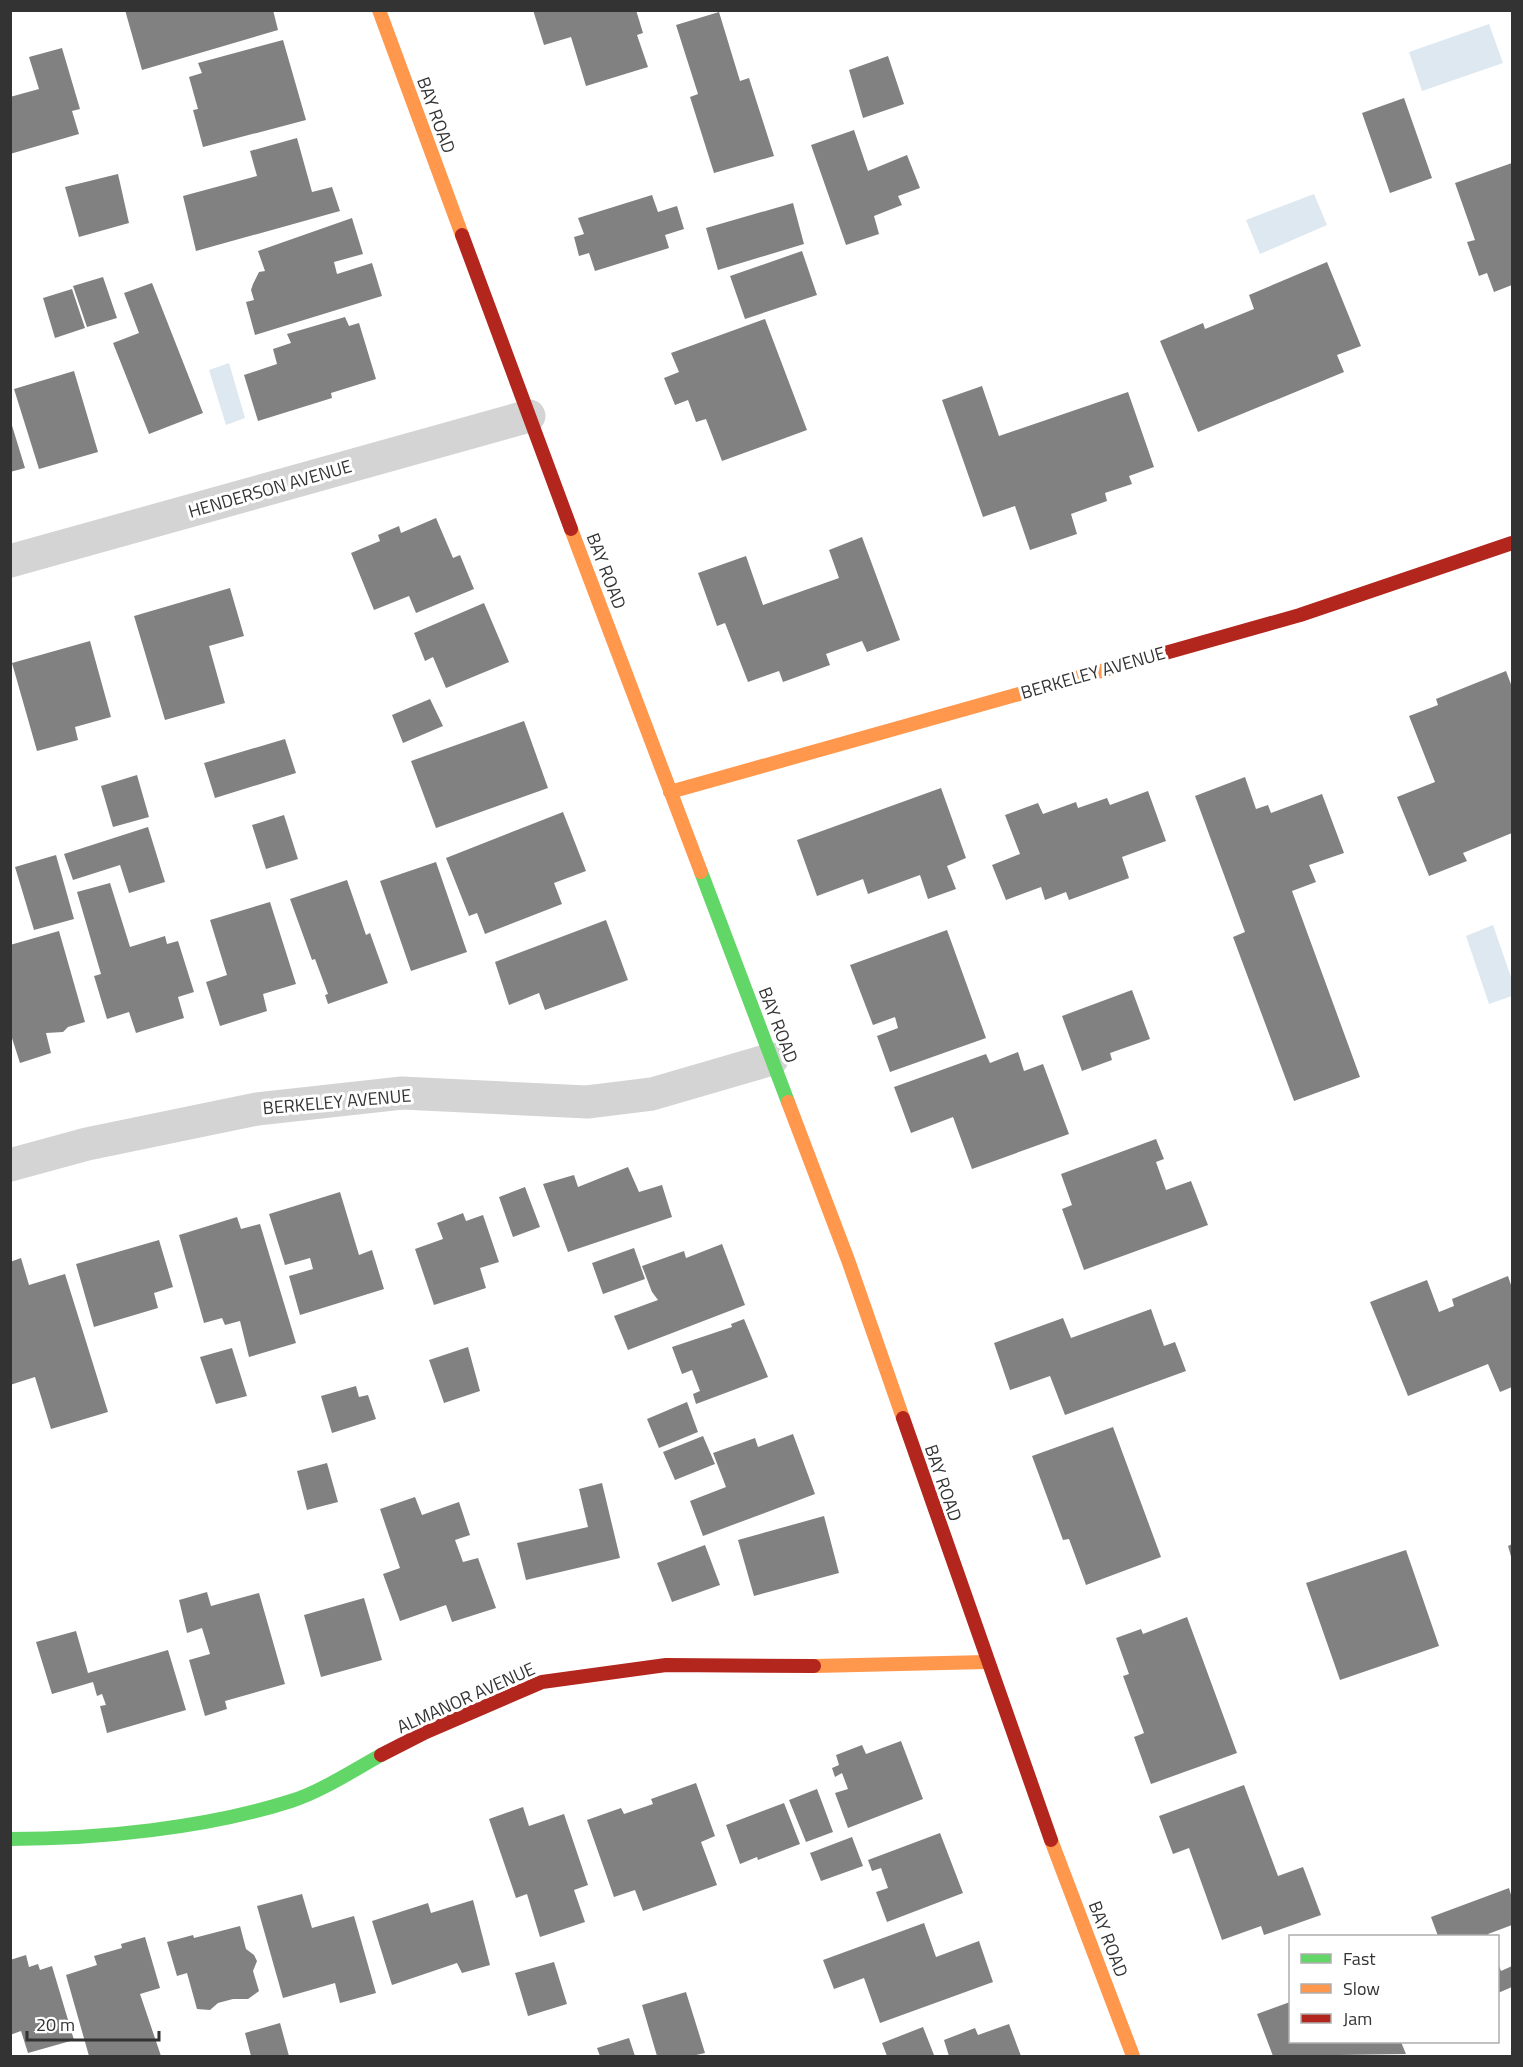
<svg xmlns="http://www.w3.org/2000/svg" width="1523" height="2067" viewBox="0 0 1523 2067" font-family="'Titillium Web',sans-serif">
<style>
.water{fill:#dde8f0}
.building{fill:#818181}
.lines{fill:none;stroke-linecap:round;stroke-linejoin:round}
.street{stroke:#d4d4d4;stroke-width:33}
.fast{stroke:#63d668;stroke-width:14}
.slow{stroke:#ff974d;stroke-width:14}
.jam{stroke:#b3261e;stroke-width:14}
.labels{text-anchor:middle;stroke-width:6;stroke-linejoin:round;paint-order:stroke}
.street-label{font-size:18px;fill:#333;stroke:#fff}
</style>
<rect width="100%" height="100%" fill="#fff"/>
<path class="water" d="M 1489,24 L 1503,63 L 1422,91 L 1409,52 Z
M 1314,194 L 1327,225 L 1260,254 L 1246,220 Z
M 229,363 L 245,418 L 226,425 L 209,370 Z
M 1493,925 L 1512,980 L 1512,996 L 1489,1004 L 1466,936 Z"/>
<path class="building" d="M 125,10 L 273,10 L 278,30 L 142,70 Z
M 533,10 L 636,10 L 643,33 L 637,35 L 648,67 L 586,86 L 571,37 L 544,45 Z
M 719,12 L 740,81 L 749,78 L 774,156 L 714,173 L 690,97 L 698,94 L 676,25 Z
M 283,40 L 306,120 L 203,147 L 193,110 L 198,109 L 189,77 L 202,73 L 198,63 Z
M 62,48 L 80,109 L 72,111 L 79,134 L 10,154 L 10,97 L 39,89 L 29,57 Z
M 888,56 L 904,104 L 863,118 L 849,70 Z
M 1404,98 L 1432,178 L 1390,193 L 1362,113 Z
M 854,130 L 868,171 L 907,155 L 920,188 L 898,196 L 902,205 L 874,216 L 879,234 L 846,245 L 811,145 Z
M 297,138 L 312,192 L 332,187 L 340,211 L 196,251 L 183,196 L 257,176 L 250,151 Z
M 1512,163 L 1512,285 L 1494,292 L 1487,273 L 1479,276 L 1467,242 L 1475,240 L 1455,183 Z
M 118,174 L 129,223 L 79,237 L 65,187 Z
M 652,195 L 658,212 L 677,206 L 684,229 L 665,235 L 669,248 L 595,271 L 589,253 L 579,256 L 574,237 L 584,234 L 578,218 Z
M 793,203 L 804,244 L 718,270 L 706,228 Z
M 352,218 L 363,254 L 334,262 L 337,274 L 372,263 L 382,296 L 255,335 L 246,302 L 254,300 L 251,290 L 253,284 L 259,272 L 265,271 L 258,251 Z
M 802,251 L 817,295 L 745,319 L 730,276 Z
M 1327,262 L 1361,346 L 1337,355 L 1344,372 L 1198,432 L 1160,341 L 1203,323 L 1205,329 L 1254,309 L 1249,295 Z
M 103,277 L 117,318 L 87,327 L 73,286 Z
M 152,283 L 203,413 L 149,434 L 113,343 L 139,333 L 124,293 Z
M 72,289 L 85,328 L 55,338 L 43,298 Z
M 345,317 L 349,326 L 359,323 L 376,379 L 331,393 L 332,398 L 258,421 L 244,375 L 277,364 L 273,349 L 291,343 L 287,334 Z
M 765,319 L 807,430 L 722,461 L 706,419 L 696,422 L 688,400 L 675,405 L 664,378 L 679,372 L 671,353 Z
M 74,371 L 98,452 L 39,469 L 14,389 Z
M 982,386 L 999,436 L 1128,392 L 1154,467 L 1129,476 L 1132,484 L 1105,493 L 1107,501 L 1071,514 L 1077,534 L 1030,550 L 1015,506 L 983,517 L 942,400 Z
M 10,419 L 25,468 L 10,472 Z
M 436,518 L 453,558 L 460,555 L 474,589 L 416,613 L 409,596 L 374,610 L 351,553 L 380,541 L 378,535 L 399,526 L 401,533 Z
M 862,537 L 900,640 L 867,652 L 862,641 L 826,654 L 830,665 L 783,682 L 779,671 L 748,682 L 725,623 L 717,626 L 698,573 L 746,556 L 763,605 L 839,578 L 829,550 Z
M 230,588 L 244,636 L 209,646 L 225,703 L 165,720 L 134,616 Z
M 484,603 L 509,662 L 446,688 L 433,657 L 425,661 L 414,633 Z
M 90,641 L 111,717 L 75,727 L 78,740 L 37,751 L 12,663 Z
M 1506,671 L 1512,687 L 1512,833 L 1463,853 L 1467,861 L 1429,876 L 1397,797 L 1435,782 L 1409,716 L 1438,705 L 1436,699 Z
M 430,699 L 443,726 L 403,743 L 392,715 Z
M 524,721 L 548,788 L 436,828 L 411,761 Z
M 285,739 L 296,773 L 215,798 L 204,763 Z
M 137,775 L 149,817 L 113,827 L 101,786 Z
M 1245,777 L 1256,809 L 1268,805 L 1271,813 L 1322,794 L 1344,853 L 1309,865 L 1316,882 L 1292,891 L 1360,1077 L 1294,1101 L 1233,937 L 1245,932 L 1195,796 Z
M 941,788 L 966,858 L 947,866 L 956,889 L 928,899 L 920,875 L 868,894 L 863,879 L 817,896 L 797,840 Z
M 1148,791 L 1166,841 L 1122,857 L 1129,878 L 1069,900 L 1066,892 L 1045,900 L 1041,887 L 1006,900 L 992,865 L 1020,854 L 1005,815 L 1038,803 L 1043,814 L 1076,802 L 1078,808 L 1107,798 L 1110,805 Z
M 563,812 L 586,871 L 554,883 L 562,904 L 485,934 L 477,913 L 469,916 L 446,858 Z
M 284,815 L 298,859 L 266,869 L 252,825 Z
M 148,827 L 165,882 L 129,893 L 120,865 L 73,880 L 64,854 Z
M 56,855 L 74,919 L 34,930 L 15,867 Z
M 436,862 L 467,952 L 411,971 L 380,881 Z
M 347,880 L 366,935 L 370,933 L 388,983 L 328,1004 L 325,995 L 328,994 L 315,959 L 312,960 L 290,899 Z
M 110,883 L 130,947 L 165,936 L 167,944 L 178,941 L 194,992 L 178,997 L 184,1018 L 136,1033 L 129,1012 L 107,1019 L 94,976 L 101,974 L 77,892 Z
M 270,902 L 296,984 L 263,994 L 267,1011 L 220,1026 L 206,982 L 227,975 L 210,920 Z
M 606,920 L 628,980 L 545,1010 L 539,993 L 509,1005 L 495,962 Z
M 947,930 L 986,1038 L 890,1072 L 877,1036 L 898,1028 L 895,1017 L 873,1025 L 850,965 Z
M 59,931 L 85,1022 L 68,1027 L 63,1032 L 46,1033 L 51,1053 L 20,1063 L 10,1032 L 10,945 Z
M 1132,990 L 1150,1039 L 1110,1053 L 1112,1060 L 1082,1071 L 1062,1016 Z
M 1018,1052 L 1024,1071 L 1043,1064 L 1069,1134 L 972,1169 L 953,1117 L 911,1133 L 894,1087 L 986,1054 L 990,1063 Z
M 1156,1139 L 1164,1159 L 1156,1162 L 1166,1190 L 1191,1181 L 1208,1225 L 1084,1270 L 1062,1209 L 1072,1205 L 1061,1174 Z
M 628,1167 L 639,1192 L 662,1185 L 672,1217 L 568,1252 L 543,1184 L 574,1175 L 578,1187 Z
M 525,1187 L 540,1227 L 513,1237 L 499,1197 Z
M 340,1192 L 359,1255 L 372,1250 L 384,1289 L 300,1315 L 289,1276 L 313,1269 L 310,1258 L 285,1265 L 269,1214 Z
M 463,1213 L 466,1221 L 483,1215 L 499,1262 L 480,1268 L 486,1288 L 434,1305 L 415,1249 L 443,1239 L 437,1223 Z
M 237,1217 L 241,1229 L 260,1224 L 296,1343 L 249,1357 L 240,1321 L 225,1325 L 222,1318 L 204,1323 L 179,1235 Z
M 159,1240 L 173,1287 L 154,1293 L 158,1308 L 94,1327 L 76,1264 Z
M 722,1244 L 745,1305 L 628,1350 L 614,1316 L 658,1300 L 652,1292 L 642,1266 L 684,1251 L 686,1258 Z
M 634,1248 L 645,1279 L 603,1294 L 592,1263 Z
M 21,1258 L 29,1285 L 65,1274 L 108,1412 L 51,1429 L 35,1377 L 10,1385 L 10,1262 Z
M 1508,1276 L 1512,1288 L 1512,1387 L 1500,1392 L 1488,1364 L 1408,1396 L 1370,1302 L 1427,1280 L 1439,1312 L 1454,1306 L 1452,1299 Z
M 1151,1309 L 1164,1346 L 1175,1342 L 1186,1371 L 1065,1415 L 1050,1376 L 1010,1390 L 994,1343 L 1063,1318 L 1071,1338 Z
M 744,1319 L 768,1377 L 696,1404 L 693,1394 L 700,1391 L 692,1370 L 682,1374 L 672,1347 L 732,1327 L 731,1324 Z
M 468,1347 L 480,1391 L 444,1403 L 429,1360 Z
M 232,1348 L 247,1396 L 216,1404 L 200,1357 Z
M 356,1386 L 359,1397 L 368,1395 L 376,1419 L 332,1433 L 321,1396 Z
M 687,1402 L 698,1432 L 659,1448 L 647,1419 Z
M 1113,1427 L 1161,1557 L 1086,1585 L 1069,1539 L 1063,1540 L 1032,1456 Z
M 793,1434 L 815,1494 L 703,1536 L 690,1501 L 726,1487 L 713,1453 L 755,1438 L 758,1447 Z
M 703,1436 L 715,1464 L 675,1480 L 663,1452 Z
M 327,1463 L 338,1502 L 307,1510 L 297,1471 Z
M 602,1483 L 620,1558 L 526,1580 L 517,1543 L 588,1527 L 579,1489 Z
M 415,1497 L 422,1515 L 459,1502 L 470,1535 L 455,1540 L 463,1562 L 478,1558 L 496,1608 L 452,1622 L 446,1605 L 400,1621 L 383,1574 L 400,1568 L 380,1509 Z
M 824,1516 L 839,1573 L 754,1596 L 738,1540 Z
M 1512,1544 L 1512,1560 L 1508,1546 Z
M 705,1545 L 720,1585 L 672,1602 L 657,1563 Z
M 1406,1550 L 1439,1646 L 1340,1680 L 1306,1583 Z
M 207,1592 L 211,1606 L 259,1593 L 285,1684 L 225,1701 L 227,1709 L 205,1716 L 189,1660 L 210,1654 L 202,1628 L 187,1633 L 179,1600 Z
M 364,1598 L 382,1660 L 321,1677 L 304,1615 Z
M 1187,1617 L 1237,1753 L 1151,1784 L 1134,1737 L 1144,1733 L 1123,1676 L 1129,1674 L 1116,1638 L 1141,1629 L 1143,1634 Z
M 76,1631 L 88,1673 L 168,1650 L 186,1710 L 107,1733 L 100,1706 L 106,1705 L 102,1694 L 97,1696 L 93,1682 L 52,1694 L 36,1642 Z
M 901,1741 L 923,1799 L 848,1828 L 835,1793 L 848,1789 L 842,1773 L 835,1777 L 832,1768 L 839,1765 L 836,1755 L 862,1745 L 866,1754 Z
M 696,1783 L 715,1836 L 701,1842 L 717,1885 L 643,1911 L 635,1890 L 614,1897 L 587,1820 L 621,1808 L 624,1814 L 653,1804 L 651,1799 Z
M 1244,1785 L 1278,1876 L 1303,1867 L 1321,1915 L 1264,1935 L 1261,1926 L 1222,1940 L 1189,1848 L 1173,1854 L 1159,1816 Z
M 817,1789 L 833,1832 L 806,1842 L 789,1800 Z
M 784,1803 L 800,1844 L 758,1860 L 757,1857 L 740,1864 L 726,1825 Z
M 523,1807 L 529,1826 L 564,1814 L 588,1885 L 574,1890 L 585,1922 L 540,1937 L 527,1894 L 516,1898 L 489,1819 Z
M 940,1833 L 963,1893 L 887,1922 L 876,1892 L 888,1888 L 881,1868 L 872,1871 L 868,1860 Z
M 852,1837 L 863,1866 L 821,1881 L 810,1853 Z
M 1509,1888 L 1512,1898 L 1512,1925 L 1488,1934 L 1489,1936 L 1438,1936 L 1431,1917 Z
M 302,1894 L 312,1928 L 354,1916 L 376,1993 L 340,2003 L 335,1983 L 283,1998 L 257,1906 Z
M 473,1900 L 490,1965 L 462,1973 L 457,1963 L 392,1985 L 372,1921 L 428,1903 L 431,1913 Z
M 924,1923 L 936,1957 L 979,1941 L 993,1982 L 880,2023 L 864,1978 L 834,1989 L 823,1960 Z
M 240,1926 L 246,1949 L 254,1955 L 257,1961 L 253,1971 L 259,1991 L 248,1999 L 233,1999 L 218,2003 L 210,2010 L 197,2009 L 187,1973 L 177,1976 L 167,1942 L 193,1935 L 194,1938 Z
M 145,1937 L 160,1988 L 140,1994 L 161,2056 L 89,2056 L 66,1975 L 97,1965 L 94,1956 L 122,1948 L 121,1944 Z
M 26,1955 L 29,1967 L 38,1964 L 40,1970 L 52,1966 L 74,2040 L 28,2053 L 21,2031 L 10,2035 L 10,1960 Z
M 554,1962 L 567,2004 L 528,2016 L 515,1973 Z
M 1498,1963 L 1501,1971 L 1512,1966 L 1512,1987 L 1498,1993 Z
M 686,1992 L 705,2053 L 692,2056 L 657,2056 L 642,2005 Z
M 1290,2002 L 1290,2042 L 1401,2042 L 1406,2054 L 1273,2056 L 1257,2014 Z
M 280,2023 L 289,2056 L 251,2056 L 245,2033 Z
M 1009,2024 L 1021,2056 L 949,2056 L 944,2040 L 975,2028 L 978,2035 Z
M 923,2027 L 934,2055 L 887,2056 L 882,2043 Z
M 629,2038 L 635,2056 L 600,2056 L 597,2048 Z"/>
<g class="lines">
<path class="street" d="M 10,561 L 529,416
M 10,1165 L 87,1144 L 257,1109 L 402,1093 L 587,1102 L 652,1094 L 772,1059"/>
<path class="fast" d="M 701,872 L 788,1102
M 10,1839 C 98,1839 207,1828 291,1801 C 320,1792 354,1770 381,1755"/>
<path class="slow" d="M 379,10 L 462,235
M 571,529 L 701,872
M 670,792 L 1151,657
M 788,1102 L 848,1260 L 903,1418
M 814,1666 L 987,1662
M 1051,1840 L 1133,2056"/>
<path class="jam" d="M 462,235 L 571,529
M 1151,657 L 1300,615 L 1512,543
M 903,1418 L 1051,1840
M 381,1755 L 426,1732 L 542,1682 L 666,1665 L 814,1666"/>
</g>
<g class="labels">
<g class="street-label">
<text transform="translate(436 115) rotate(70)" y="6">BAY ROAD</text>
<text transform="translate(270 489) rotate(-16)" y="6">HENDERSON AVENUE</text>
<text transform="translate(606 571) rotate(69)" y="6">BAY ROAD</text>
<text transform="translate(1093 673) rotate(-16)" y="6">BERKELEY AVENUE</text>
<text transform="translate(778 1025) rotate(69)" y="6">BAY ROAD</text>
<text transform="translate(337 1102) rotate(-5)" y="6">BERKELEY AVENUE</text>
<text transform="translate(943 1483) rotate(71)" y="6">BAY ROAD</text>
<text transform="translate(466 1698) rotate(-24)" y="6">ALMANOR AVENUE</text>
<text transform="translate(1108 1939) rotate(69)" y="6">BAY ROAD</text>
</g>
</g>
<rect width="1523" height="2067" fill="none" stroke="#333333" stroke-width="24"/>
<rect x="1289" y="1935" width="210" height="108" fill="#ffffff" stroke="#adadad" stroke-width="1.5"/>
<rect x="1301" y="1954" width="30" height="9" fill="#63d668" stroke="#adadad" stroke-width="1.5"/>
<text x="1343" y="1965" font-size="18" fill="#333333">Fast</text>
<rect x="1301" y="1984" width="30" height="9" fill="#ff974d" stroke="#adadad" stroke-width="1.5"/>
<text x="1343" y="1995" font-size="18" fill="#333333">Slow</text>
<rect x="1301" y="2014" width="30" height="9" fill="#b3261e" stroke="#adadad" stroke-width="1.5"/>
<text x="1343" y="2025" font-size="18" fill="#333333">Jam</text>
<path d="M27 2031v9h132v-9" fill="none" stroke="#333333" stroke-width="3"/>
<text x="36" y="2031" font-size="18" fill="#333333" stroke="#ffffff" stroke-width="4.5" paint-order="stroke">20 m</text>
</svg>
